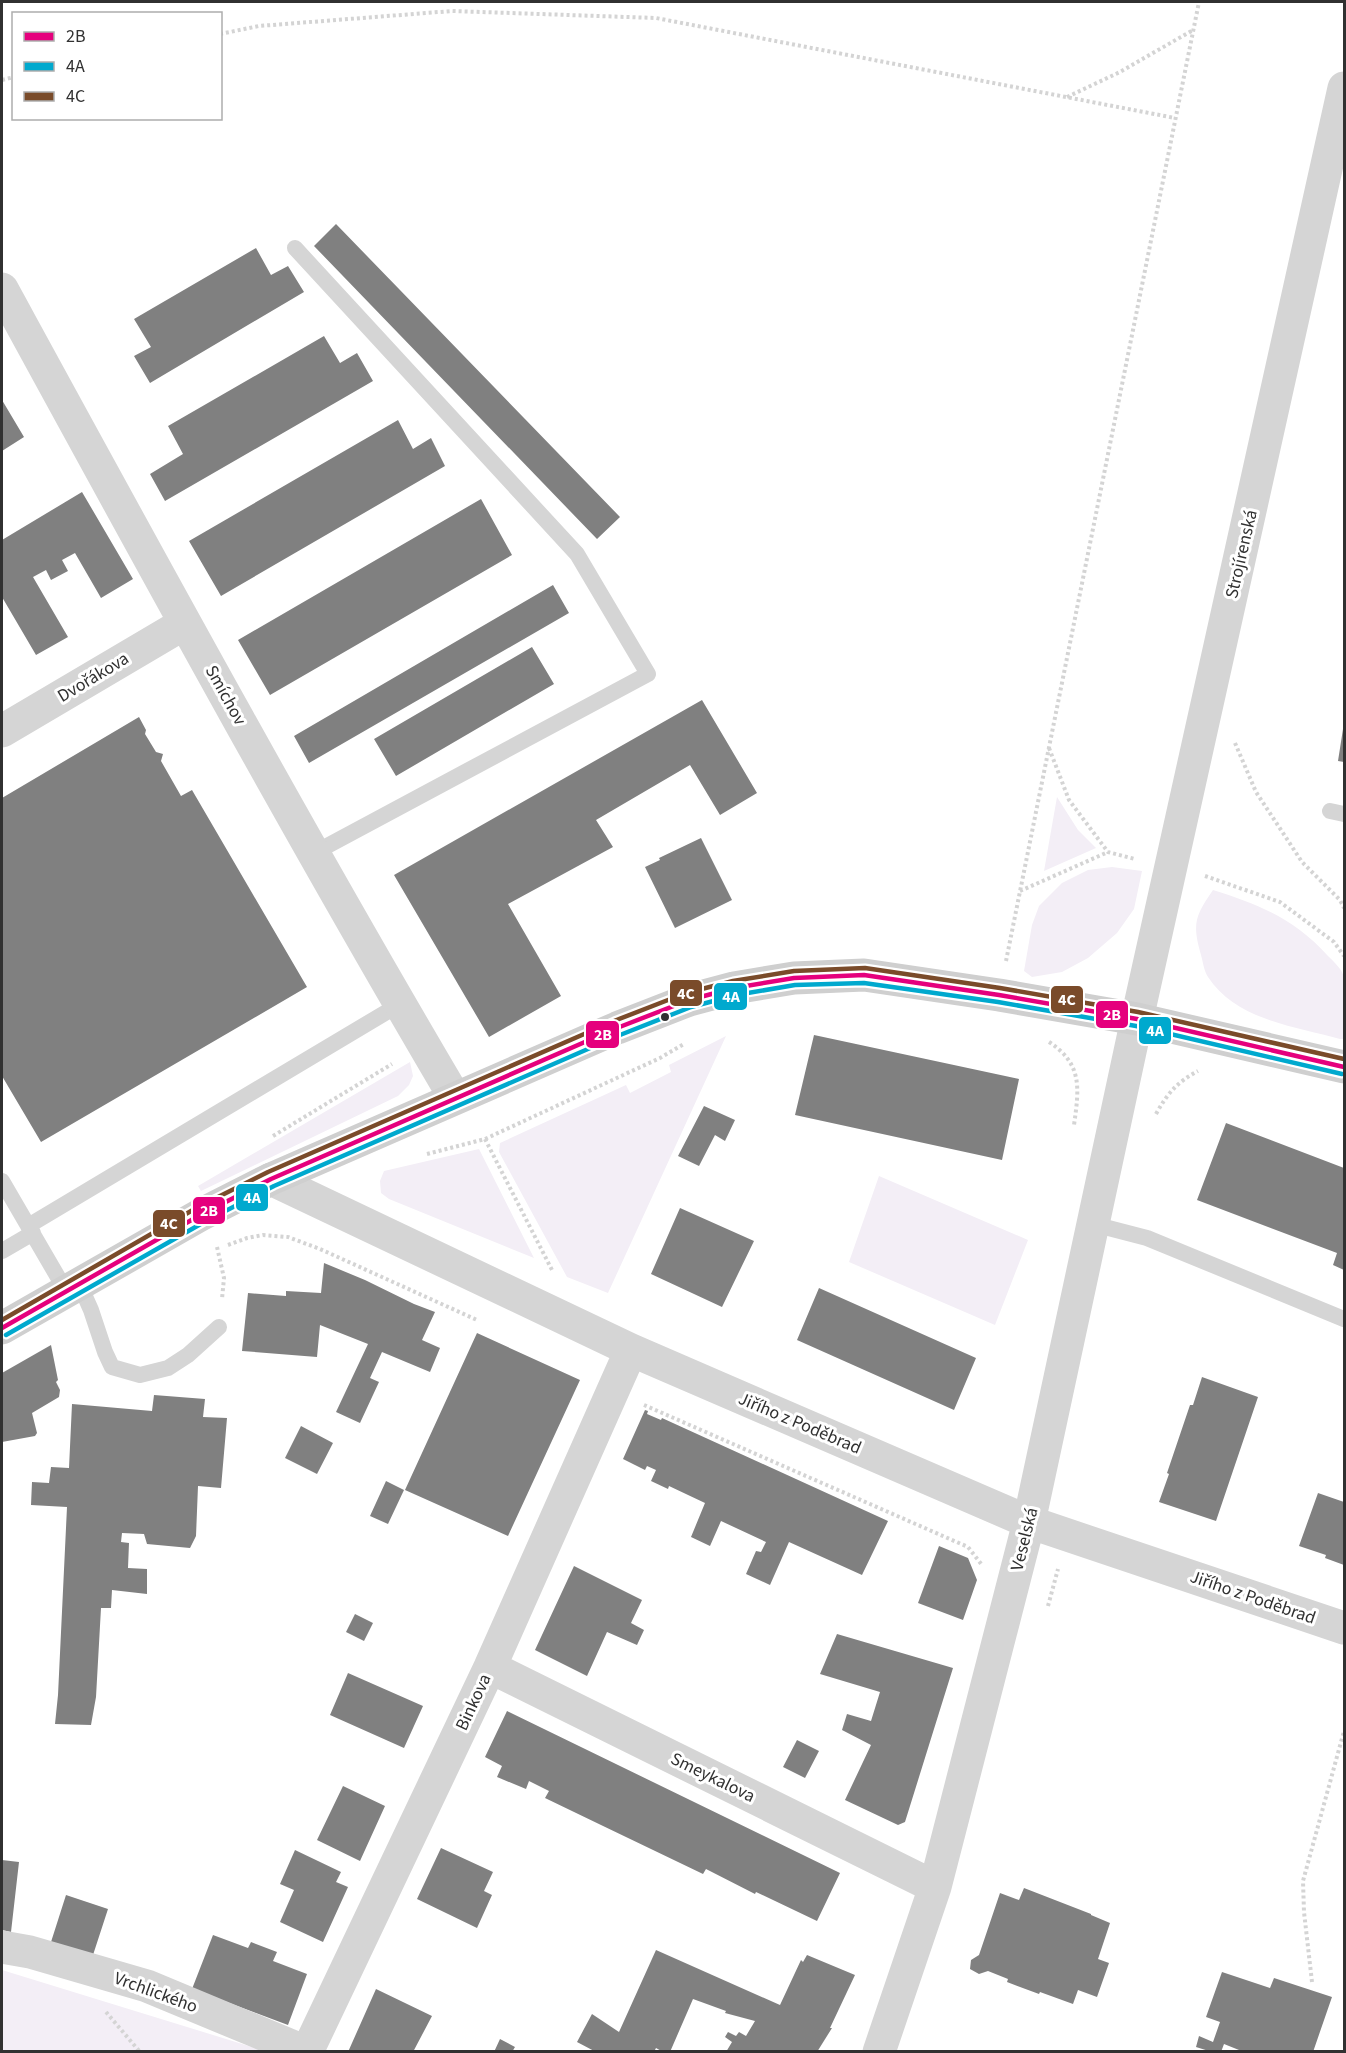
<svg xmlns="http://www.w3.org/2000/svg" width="1346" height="2053" viewBox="0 0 1346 2053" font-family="'Source Sans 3',sans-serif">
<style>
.green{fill:#f3eef6}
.building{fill:#808080}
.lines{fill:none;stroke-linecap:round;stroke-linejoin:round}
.path{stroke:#d4d4d4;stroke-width:4;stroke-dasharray:3 3;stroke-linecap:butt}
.lane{stroke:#d5d5d5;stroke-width:16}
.street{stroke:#d5d5d5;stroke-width:33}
.secondary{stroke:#cfcfcf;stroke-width:33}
.bus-1-casing{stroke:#fff;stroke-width:9}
.bus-2-casing{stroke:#fff;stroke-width:9}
.bus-3-casing{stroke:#fff;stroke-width:9}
.bus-1{stroke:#e5007d;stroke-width:4.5}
.bus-2{stroke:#00a9ce;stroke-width:4.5}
.bus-3{stroke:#7a4b2a;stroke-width:4.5}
.bus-dot{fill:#313131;stroke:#fff;stroke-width:2}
.labels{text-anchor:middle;stroke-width:6;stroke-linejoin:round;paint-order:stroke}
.street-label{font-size:18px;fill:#313131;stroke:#fff}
.line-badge{stroke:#fff;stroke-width:2}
.badge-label{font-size:16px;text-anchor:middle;font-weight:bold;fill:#fff}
</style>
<rect width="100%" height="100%" fill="#fff"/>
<path class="green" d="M 1057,797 L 1078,830 L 1096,848 L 1044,871 Z
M 1112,867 L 1142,871 L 1134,909 L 1117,933 L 1088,958 L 1062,972 L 1032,977 L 1024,971 L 1032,925 L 1039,906 L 1062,883 L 1088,870 Z
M 1213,890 C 1258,904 1295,919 1328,956 C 1334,962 1343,970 1344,978 C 1346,996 1345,1020 1344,1039 L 1340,1039 C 1294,1026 1236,1020 1208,977 C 1204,971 1203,962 1201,955 C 1192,924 1195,916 1213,890 Z
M 726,1036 L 608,1293 L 567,1277 L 499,1152 L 500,1143 L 626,1085 L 630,1093 L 671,1072 L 669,1065 Z
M 410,1062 L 413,1076 L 409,1085 L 398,1096 L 201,1191 L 198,1186 Z
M 479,1149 L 534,1258 L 389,1199 L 381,1193 L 380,1181 L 384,1171 Z
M 879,1176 L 1028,1240 L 995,1325 L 849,1262 Z
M 2,1970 L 265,2051 L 2,2051 Z"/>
<path class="building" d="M 336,224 L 620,517 L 597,539 L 314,246 Z
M 256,248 L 271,275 L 288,266 L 304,292 L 150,383 L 134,356 L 151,347 L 134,319 Z
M 324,336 L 340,363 L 357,353 L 373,381 L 165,501 L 150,474 L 183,454 L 168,426 Z
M 2,400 L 24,437 L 2,451 Z
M 398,420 L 413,449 L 431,438 L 445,466 L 221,596 L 189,541 Z
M 82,492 L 133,579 L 101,598 L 75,553 L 62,560 L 68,571 L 51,580 L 46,570 L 33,577 L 68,637 L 36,655 L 2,597 L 2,540 Z
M 481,499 L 512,555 L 270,695 L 238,640 Z
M 553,585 L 569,613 L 309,763 L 294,736 Z
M 532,647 L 554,684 L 396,776 L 374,739 Z
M 702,700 L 757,793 L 720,815 L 690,765 L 596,820 L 613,847 L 508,904 L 561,996 L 489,1037 L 394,875 Z
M 139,717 L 146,730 L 145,734 L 156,752 L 163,754 L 161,761 L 181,796 L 192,790 L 307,987 L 41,1142 L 2,1076 L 2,798 Z
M 1343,729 L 1344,729 L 1344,762 L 1338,761 Z
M 701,838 L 732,900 L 675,928 L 645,867 L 660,860 L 659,858 Z
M 814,1035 L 1019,1079 L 1002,1160 L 795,1115 Z
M 704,1106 L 735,1120 L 725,1141 L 715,1135 L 699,1166 L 678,1156 Z
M 1226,1123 L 1344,1168 L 1344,1270 L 1333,1265 L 1337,1253 L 1197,1200 Z
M 680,1208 L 754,1241 L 722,1307 L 651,1274 Z
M 324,1263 L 365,1280 L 414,1304 L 435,1312 L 422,1340 L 440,1348 L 430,1372 L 382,1352 L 370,1378 L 379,1382 L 360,1423 L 336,1412 L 368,1344 L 320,1325 L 317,1357 L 242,1351 L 248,1293 L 286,1296 L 286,1291 L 321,1293 Z
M 819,1288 L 976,1358 L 954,1410 L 797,1340 Z
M 477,1333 L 580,1380 L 508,1536 L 405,1490 Z
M 51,1345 L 58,1380 L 56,1382 L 60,1390 L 59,1397 L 32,1413 L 37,1433 L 35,1436 L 2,1442 L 2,1373 Z
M 1202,1377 L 1258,1397 L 1216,1521 L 1159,1502 L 1169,1474 L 1167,1473 L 1190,1405 L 1193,1405 Z
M 154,1395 L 205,1399 L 203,1417 L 227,1418 L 221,1488 L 198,1486 L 196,1536 L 190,1548 L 147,1544 L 144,1534 L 122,1533 L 121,1542 L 129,1543 L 128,1568 L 147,1569 L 147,1594 L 112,1590 L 111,1608 L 101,1608 L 96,1697 L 91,1725 L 55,1724 L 58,1695 L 67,1507 L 31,1505 L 32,1482 L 49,1483 L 51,1467 L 69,1468 L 72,1404 L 152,1411 Z
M 645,1410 L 648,1411 L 647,1414 L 661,1420 L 662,1418 L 888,1521 L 862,1575 L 789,1542 L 770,1585 L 746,1574 L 756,1551 L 761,1552 L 766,1542 L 721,1521 L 710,1546 L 691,1537 L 705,1503 L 669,1486 L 668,1489 L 651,1481 L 656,1470 L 647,1466 L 645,1470 L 623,1459 Z
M 301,1426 L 333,1443 L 317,1474 L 285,1458 Z
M 386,1481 L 404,1490 L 388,1524 L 370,1516 Z
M 1318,1493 L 1344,1502 L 1344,1565 L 1325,1558 L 1326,1555 L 1299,1546 Z
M 939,1546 L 968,1558 L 977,1580 L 963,1620 L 918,1603 Z
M 574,1566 L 642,1600 L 631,1623 L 644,1630 L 637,1645 L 607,1632 L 587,1676 L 535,1650 Z
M 355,1614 L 373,1623 L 364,1641 L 346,1632 Z
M 837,1634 L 953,1668 L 905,1822 L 898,1825 L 845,1800 L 871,1745 L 842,1730 L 847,1714 L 871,1721 L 880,1692 L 820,1674 Z
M 348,1673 L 423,1706 L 404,1748 L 330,1715 Z
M 507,1711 L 840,1873 L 817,1921 L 756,1892 L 755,1894 L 706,1869 L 703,1874 L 601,1825 L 545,1798 L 549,1791 L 529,1781 L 526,1789 L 497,1777 L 502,1766 L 485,1757 Z
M 797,1740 L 819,1751 L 805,1778 L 783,1767 Z
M 343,1786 L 385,1806 L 360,1861 L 317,1840 Z
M 441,1848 L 493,1872 L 484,1891 L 492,1895 L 477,1928 L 417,1899 Z
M 295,1850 L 341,1872 L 336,1882 L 348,1887 L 323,1942 L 280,1922 L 294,1890 L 280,1884 Z
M 2,1860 L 19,1862 L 11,1932 L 2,1930 Z
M 1024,1888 L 1091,1914 L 1091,1915 L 1110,1923 L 1098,1959 L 1109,1963 L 1097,1997 L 1078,1990 L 1073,2004 L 1040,1992 L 1039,1994 L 1007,1982 L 1008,1979 L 988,1971 L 979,1974 L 970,1969 L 971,1960 L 979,1955 L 1000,1893 L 1019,1900 Z
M 66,1895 L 108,1909 L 93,1955 L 51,1942 Z
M 213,1935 L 248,1948 L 251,1942 L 277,1952 L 273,1961 L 307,1974 L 288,2025 L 192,1989 Z
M 656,1950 L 780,2005 L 801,1960 L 803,1962 L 807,1955 L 855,1975 L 830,2028 L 832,2028 L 817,2052 L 726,2052 L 732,2042 L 725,2037 L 728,2032 L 736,2036 L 739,2032 L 746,2036 L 755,2021 L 725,2013 L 726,2011 L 693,1999 L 670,2052 L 663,2052 L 656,2048 L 654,2052 L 596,2052 L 577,2042 L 592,2014 L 619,2032 Z
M 1222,1972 L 1270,1988 L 1274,1978 L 1332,1997 L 1313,2052 L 1244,2052 L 1224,2044 L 1221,2052 L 1212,2052 L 1196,2047 L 1199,2036 L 1213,2042 L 1220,2022 L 1206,2017 Z
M 376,1989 L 432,2016 L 413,2052 L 348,2052 Z
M 500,2039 L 515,2047 L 512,2052 L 494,2052 Z"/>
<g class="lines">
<path class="path" d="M 220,34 L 259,26 L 452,11 L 656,18 L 1175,118
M 2,80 L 14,77
M 1067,97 L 1120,72 L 1193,30
M 1235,743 L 1256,792 L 1302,862 L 1340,900 L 1344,908
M 1049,748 L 1069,800 L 1108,852 L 1135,859
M 1205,876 L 1280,902 L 1334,942 L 1344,956
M 1020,891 L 1108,852
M 1006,961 L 1199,2
M 1049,1042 C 1083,1064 1079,1089 1074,1125
M 1156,1114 C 1167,1094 1177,1082 1198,1071
M 273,1136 L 392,1064
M 485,1139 L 553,1272
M 427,1154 L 485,1139 L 660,1058 L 684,1044
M 228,1245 L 247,1238 L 263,1235 L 288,1237 L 320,1249 L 477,1320
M 217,1247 L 224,1278 L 222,1299
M 644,1405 L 968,1547 L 982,1565
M 1048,1606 L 1058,1569
M 1312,1982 L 1304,1912 L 1303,1881 L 1344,1731
M 106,2012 L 140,2052"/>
<path class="lane" d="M 295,248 L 577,554 L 648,674 L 314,853
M 1330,811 L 1344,814
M 2,1181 L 66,1291
M 1093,1224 L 1147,1238 L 1344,1319
M 28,1226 L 400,1004
M 2,1251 L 33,1233
M 79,1283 L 91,1310 L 105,1352 L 112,1367 L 140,1375 L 168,1368 L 188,1355 L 219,1327"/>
<path class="street" d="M 2,289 C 150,560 298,832 455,1098
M 2,731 L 185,623
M 271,1179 L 631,1350 L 1029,1522 L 1344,1628
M 490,1667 L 935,1887
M 2,1947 L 30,1952 L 147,1986 L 306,2052
M 307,2052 L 490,1667 L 631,1350
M 879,2052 L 935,1887 L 1029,1522 L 1137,1019 L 1344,88"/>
<path class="secondary" d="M 2,1328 L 202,1214 L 271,1179 L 617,1028 L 689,1000 L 734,988 L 794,978 L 864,975 L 999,995 L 1137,1019 L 1344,1067"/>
<g class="bus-1-casing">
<path id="bus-1" d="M 2,1328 L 202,1214 L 271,1179 L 617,1028 L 689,1000 L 734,988 L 794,978 L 864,975 L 999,995 L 1137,1019 L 1344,1067"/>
</g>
<g class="bus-2-casing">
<path id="bus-2" d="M 6,1335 L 206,1221 L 274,1186 L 620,1035 L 691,1007 L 736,995 L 795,985 L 864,983 L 998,1002 L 1136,1026 L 1342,1074"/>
</g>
<g class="bus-3-casing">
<path id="bus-3" d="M 2,1320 L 198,1207 L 268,1172 L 614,1021 L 686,993 L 733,981 L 794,971 L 865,968 L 1000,988 L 1138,1012 L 1344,1059"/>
</g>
<use href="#bus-1" class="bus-1"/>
<use href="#bus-2" class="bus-2"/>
<use href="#bus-3" class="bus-3"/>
</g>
<circle class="bus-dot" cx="665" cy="1017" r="5"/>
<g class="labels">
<g class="street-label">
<text transform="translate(1241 554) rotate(-77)" y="6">Strojírenská</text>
<text transform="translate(93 677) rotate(-31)" y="6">Dvořákova</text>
<text transform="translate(226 695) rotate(61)" y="6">Smíchov</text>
<text transform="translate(800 1423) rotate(23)" y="6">Jiřího z Poděbrad</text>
<text transform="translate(1024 1539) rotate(-76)" y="6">Veselská</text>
<text transform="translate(1253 1597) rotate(19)" y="6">Jiřího z Poděbrad</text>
<text transform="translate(473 1702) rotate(-65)" y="6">Binkova</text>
<text transform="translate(713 1777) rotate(26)" y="6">Smeykalova</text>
<text transform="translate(156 1992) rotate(20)" y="6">Vrchlického</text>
</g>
</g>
<g class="line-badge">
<rect x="669" y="979" width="34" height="28" rx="6" fill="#7a4b2a"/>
<rect x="713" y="982" width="35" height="29" rx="6" fill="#00a9ce"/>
<rect x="1050" y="985" width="34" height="29" rx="6" fill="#7a4b2a"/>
<rect x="1095" y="1000" width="34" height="29" rx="6" fill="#e5007d"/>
<rect x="1138" y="1016" width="34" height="29" rx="6" fill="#00a9ce"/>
<rect x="585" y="1020" width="35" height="29" rx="6" fill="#e5007d"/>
<rect x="235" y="1183" width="34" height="29" rx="6" fill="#00a9ce"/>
<rect x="192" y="1196" width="34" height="29" rx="6" fill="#e5007d"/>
<rect x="152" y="1209" width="34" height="29" rx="6" fill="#7a4b2a"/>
</g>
<g class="badge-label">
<text x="686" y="999">4C</text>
<text x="731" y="1002">4A</text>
<text x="1067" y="1005">4C</text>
<text x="1112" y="1020">2B</text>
<text x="1155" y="1036">4A</text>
<text x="603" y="1040">2B</text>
<text x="252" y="1203">4A</text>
<text x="209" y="1216">2B</text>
<text x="169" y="1229">4C</text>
</g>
<rect width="1346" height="2053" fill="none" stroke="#313131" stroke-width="6"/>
<rect x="12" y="12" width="210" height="108" fill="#ffffff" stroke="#adadad" stroke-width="1.5"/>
<rect x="24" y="32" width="30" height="9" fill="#e5007d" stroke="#adadad" stroke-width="1.5"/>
<text x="66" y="42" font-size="18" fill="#313131">2B</text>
<rect x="24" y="62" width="30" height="9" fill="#00a9ce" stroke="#adadad" stroke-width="1.5"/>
<text x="66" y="72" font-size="18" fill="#313131">4A</text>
<rect x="24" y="92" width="30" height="9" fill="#7a4b2a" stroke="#adadad" stroke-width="1.5"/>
<text x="66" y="102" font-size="18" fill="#313131">4C</text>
</svg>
